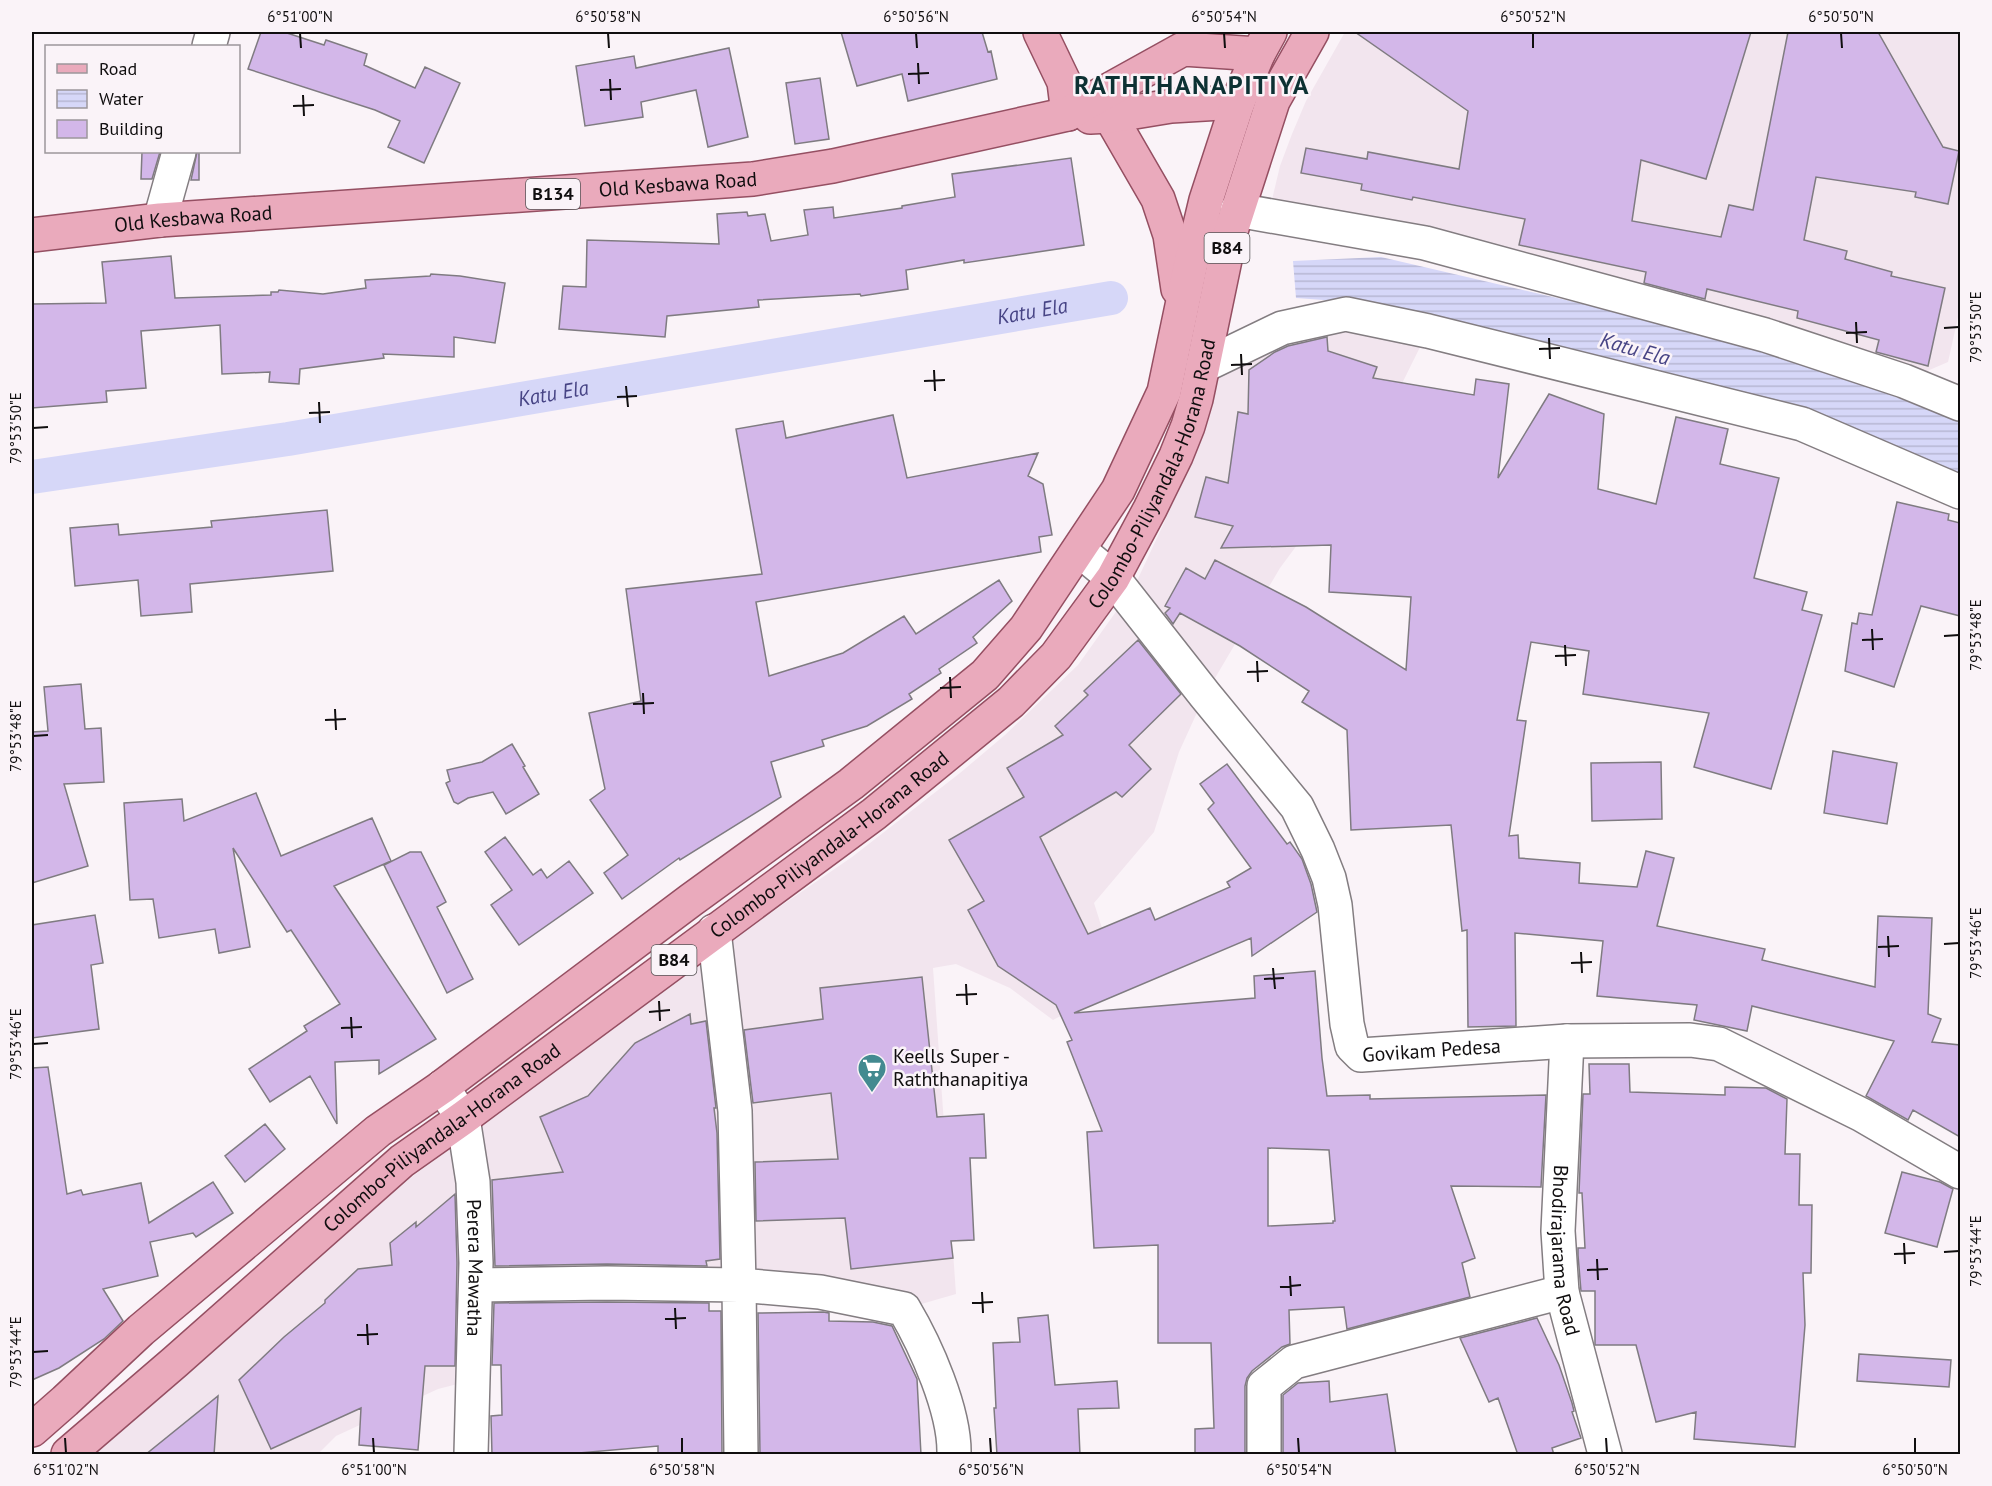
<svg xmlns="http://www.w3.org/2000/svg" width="1992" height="1486" viewBox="0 0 1992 1486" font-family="'PT Sans',sans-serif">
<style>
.built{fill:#f2e5ee}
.water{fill:url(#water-rules)}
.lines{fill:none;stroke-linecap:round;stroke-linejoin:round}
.canal{stroke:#d6d7f8;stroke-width:34}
.building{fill:#d3b7e9;stroke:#7f7b81;stroke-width:1.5;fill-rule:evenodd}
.street-casing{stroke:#837d81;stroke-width:36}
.primary-casing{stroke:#954f62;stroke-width:36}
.street{stroke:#fff;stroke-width:33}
.primary{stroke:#eaaabc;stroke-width:33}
.ticks{fill:none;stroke:#100e0f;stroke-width:2}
.labels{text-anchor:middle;stroke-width:5;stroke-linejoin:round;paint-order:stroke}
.shield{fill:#faf3f8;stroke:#565355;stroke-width:1.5}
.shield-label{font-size:18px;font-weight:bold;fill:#100e0f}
.street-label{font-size:20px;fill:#100e0f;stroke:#faf3f8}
.poi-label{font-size:20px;fill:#100e0f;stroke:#faf3f8;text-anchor:start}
.water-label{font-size:21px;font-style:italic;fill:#474485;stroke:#faf3f8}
.district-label{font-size:26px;font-weight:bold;letter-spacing:1.5px;fill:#0d3133;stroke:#faf3f8}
.neatline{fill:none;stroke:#100e0f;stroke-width:2}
.ticks-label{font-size:15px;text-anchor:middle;fill:#100e0f}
</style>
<defs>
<pattern id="water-rules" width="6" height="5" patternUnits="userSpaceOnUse" patternTransform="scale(1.5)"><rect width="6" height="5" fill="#d6d7f8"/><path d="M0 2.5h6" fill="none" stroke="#b7b7d3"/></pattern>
</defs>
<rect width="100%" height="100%" fill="#faf3f8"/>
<path class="built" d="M 1345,32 L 1960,32 L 1960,96 L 1958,97 L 1960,117 L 1960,308 L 1948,362 L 1904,381 L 1270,208 L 1280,166 L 1292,134 L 1306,101 Z
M 1346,314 L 1428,331 L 1372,444 L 1280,568 L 1205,695 L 1179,752 L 1154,832 L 1094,903 L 1120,985 L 1053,1020 L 1010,988 L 956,964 L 933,968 L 956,1294 L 904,1309 L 476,1285 L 473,1380 L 438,1389 L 336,1436 L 318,1454 L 92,1454 L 194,1360 L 413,1176 L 733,939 L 852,857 L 960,773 L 1005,735 L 1078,665 L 1135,585 L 1164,523 L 1207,400 L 1239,330 Z"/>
<path class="water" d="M 1381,257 L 1767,347 L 1960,422 L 1960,480 L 1351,302 L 1296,298 L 1293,261 Z"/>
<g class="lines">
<path class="canal" id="s1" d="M 32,477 L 288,439 L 1111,298"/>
</g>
<path class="building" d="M 261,32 L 284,32 L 324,45 L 326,40 L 367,54 L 364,65 L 415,88 L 425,67 L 460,83 L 424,163 L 388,147 L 400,121 L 375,110 L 248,69 Z
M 841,32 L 982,32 L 988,52 L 991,51 L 997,79 L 908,101 L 902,74 L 857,86 Z
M 1355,32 L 1751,32 L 1706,179 L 1641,160 L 1632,221 L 1721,237 L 1729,205 L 1753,210 L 1788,32 L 1878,32 L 1943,147 L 1959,151 L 1948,204 L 1915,197 L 1916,192 L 1816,177 L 1804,240 L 1847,251 L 1845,259 L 1892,272 L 1891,276 L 1945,288 L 1928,366 L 1876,352 L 1879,340 L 1797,318 L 1798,311 L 1707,289 L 1705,299 L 1644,283 L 1646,272 L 1519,245 L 1525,219 L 1413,197 L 1412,200 L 1361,190 L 1362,184 L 1301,173 L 1306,148 L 1367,159 L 1368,152 L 1459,169 L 1468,111 Z
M 729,48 L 748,137 L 708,147 L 696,90 L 641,102 L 643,117 L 585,126 L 576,66 L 634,56 L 636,68 Z
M 820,78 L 829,139 L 795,144 L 786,83 Z
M 142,152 L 160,152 L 152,179 L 141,179 Z
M 197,152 L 199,152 L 199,180 L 191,180 Z
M 1071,158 L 1084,245 L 964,263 L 964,260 L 906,270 L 908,289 L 861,296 L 860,294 L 758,300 L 759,307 L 667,316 L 665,337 L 559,329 L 563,286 L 586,287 L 587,240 L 719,244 L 717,214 L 747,212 L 748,216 L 765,214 L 771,241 L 808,235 L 804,210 L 833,207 L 834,218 L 902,208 L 902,206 L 955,197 L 952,174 Z
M 171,256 L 175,298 L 271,295 L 271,292 L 278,292 L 279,290 L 323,294 L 366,288 L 365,280 L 430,276 L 431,274 L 460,276 L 505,283 L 495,343 L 454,337 L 454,357 L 383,354 L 384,358 L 300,369 L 299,384 L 269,382 L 270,372 L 222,374 L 220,325 L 141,331 L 146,388 L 106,391 L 107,402 L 32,408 L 32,304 L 106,303 L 102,262 Z
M 1327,337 L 1328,351 L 1377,367 L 1373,378 L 1474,395 L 1476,379 L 1509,384 L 1498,478 L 1549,394 L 1604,414 L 1598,489 L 1656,504 L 1676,417 L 1728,429 L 1720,464 L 1779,478 L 1754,578 L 1807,592 L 1802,610 L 1822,615 L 1771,789 L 1694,767 L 1709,713 L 1583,694 L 1589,651 L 1531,642 L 1517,720 L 1526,721 L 1509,836 L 1518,835 L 1519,858 L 1580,863 L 1579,883 L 1637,887 L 1646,851 L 1674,858 L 1657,926 L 1765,949 L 1762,960 L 1875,987 L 1878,916 L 1932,918 L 1928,1014 L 1941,1019 L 1932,1042 L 1960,1045 L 1960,1137 L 1913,1110 L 1908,1120 L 1866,1096 L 1894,1041 L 1752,1006 L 1747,1031 L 1694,1020 L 1697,1005 L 1597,996 L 1603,941 L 1515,933 L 1516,1026 L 1468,1027 L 1467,930 L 1462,931 L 1451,825 L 1351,830 L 1347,730 L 1302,702 L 1309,691 L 1240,646 L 1180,613 L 1173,624 L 1165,613 L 1170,608 L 1165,606 L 1186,568 L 1205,579 L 1215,560 L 1306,607 L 1406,670 L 1411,597 L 1329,592 L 1331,545 L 1221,548 L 1233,526 L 1195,517 L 1206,477 L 1228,483 L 1238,412 L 1248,414 L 1249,370 L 1275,352 L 1288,346 Z
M 893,415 L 907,478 L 1038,453 L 1028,476 L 1043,484 L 1052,535 L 1039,537 L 1041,552 L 756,602 L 769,676 L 843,653 L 904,616 L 916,634 L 999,580 L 1012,601 L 973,637 L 977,643 L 939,669 L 941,673 L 909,694 L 912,699 L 867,726 L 822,740 L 824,746 L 771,762 L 781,797 L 680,860 L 679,858 L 622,899 L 604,873 L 628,855 L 590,800 L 605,789 L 589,713 L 641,701 L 626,589 L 762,574 L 736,429 L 783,421 L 786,438 Z
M 1897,502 L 1949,514 L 1948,520 L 1960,523 L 1960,616 L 1921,606 L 1894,687 L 1845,671 L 1852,623 L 1857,624 L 1859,613 L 1872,615 Z
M 327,510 L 333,571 L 190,584 L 192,612 L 141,616 L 138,580 L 75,586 L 70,528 L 118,524 L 119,535 L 212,527 L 211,521 Z
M 1138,640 L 1181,694 L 1129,745 L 1151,769 L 1122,797 L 1116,792 L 1040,837 L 1088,934 L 1150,908 L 1155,920 L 1230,887 L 1227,882 L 1251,868 L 1208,809 L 1214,803 L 1200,784 L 1227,764 L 1287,844 L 1290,842 L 1302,859 L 1311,884 L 1317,912 L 1252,956 L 1251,938 L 1074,1013 L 1255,998 L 1254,976 L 1315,971 L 1322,1058 L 1327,1096 L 1370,1095 L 1370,1099 L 1546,1095 L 1541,1187 L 1451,1186 L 1475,1258 L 1462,1263 L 1470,1297 L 1347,1329 L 1344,1307 L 1289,1310 L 1290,1344 L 1282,1347 L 1252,1371 L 1247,1378 L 1245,1386 L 1245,1455 L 1195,1455 L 1195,1429 L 1214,1428 L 1211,1343 L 1158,1343 L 1158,1245 L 1094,1248 L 1087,1132 L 1102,1131 L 1067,1042 L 1072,1040 L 1056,1005 L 998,966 L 968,910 L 984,901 L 949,840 L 1024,797 L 1007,768 L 1063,735 L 1055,726 L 1088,695 L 1084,691 ZM 1268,1148 L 1329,1150 L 1335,1221 L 1333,1221 L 1333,1223 L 1268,1226 Z
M 81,684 L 85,729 L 101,728 L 104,782 L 64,784 L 88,866 L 32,883 L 32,732 L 48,731 L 44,687 Z
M 512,744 L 525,766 L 523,767 L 539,794 L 506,814 L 493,792 L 468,798 L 458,804 L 454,802 L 446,783 L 450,781 L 447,770 L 482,762 Z
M 1833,751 L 1897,763 L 1887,824 L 1824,813 Z
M 1661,762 L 1662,819 L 1592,821 L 1591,763 Z
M 256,793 L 281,856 L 372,818 L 391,861 L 334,886 L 436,1039 L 379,1074 L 379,1060 L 335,1062 L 337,1124 L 310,1076 L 270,1102 L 249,1069 L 307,1031 L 304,1026 L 340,1004 L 291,930 L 287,932 L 233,848 L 250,947 L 219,953 L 215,929 L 159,938 L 153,899 L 130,900 L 124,803 L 182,799 L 184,821 Z
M 505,837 L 533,875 L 541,869 L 547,878 L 569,861 L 593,893 L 519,945 L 491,905 L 512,890 L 485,852 Z
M 410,852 L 421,852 L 446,902 L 437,907 L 473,979 L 447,993 L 384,865 Z
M 95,915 L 103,963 L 91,965 L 99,1029 L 32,1038 L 32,925 Z
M 922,977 L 937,1117 L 984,1114 L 986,1158 L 970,1158 L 974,1240 L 951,1241 L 953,1258 L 851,1269 L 845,1218 L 756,1221 L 755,1162 L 838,1159 L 831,1093 L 753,1103 L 744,1030 L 823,1019 L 820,988 Z
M 690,1014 L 691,1024 L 706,1021 L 716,1108 L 714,1108 L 717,1133 L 720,1259 L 706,1261 L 707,1266 L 607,1264 L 495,1266 L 492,1180 L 563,1172 L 540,1117 L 588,1096 L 635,1043 Z
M 1589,1064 L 1629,1064 L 1630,1092 L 1725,1095 L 1725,1087 L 1766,1088 L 1787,1099 L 1785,1154 L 1800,1154 L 1799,1205 L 1812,1205 L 1811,1273 L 1803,1273 L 1805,1325 L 1795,1447 L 1694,1439 L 1696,1412 L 1656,1422 L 1636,1345 L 1595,1345 L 1595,1291 L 1581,1291 L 1578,1255 L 1578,1248 L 1585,1248 L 1582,1193 L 1579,1193 L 1583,1094 L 1590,1094 Z
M 48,1067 L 67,1194 L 81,1190 L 83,1195 L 141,1183 L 149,1223 L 213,1182 L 233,1213 L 196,1237 L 193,1233 L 150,1242 L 158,1276 L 103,1289 L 123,1321 L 104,1339 L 59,1368 L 32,1380 L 32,1068 Z
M 265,1124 L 285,1149 L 245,1182 L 225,1156 Z
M 1902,1172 L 1940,1182 L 1953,1189 L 1937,1247 L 1885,1233 Z
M 455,1194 L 457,1263 L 455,1366 L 425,1366 L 418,1450 L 359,1445 L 361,1408 L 271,1449 L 239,1380 L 284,1337 L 325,1303 L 325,1300 L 358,1269 L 392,1265 L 390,1243 L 416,1222 L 416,1227 Z
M 607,1302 L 709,1303 L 709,1311 L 721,1311 L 722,1455 L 658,1455 L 658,1446 L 556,1455 L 492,1455 L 491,1416 L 502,1415 L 501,1365 L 492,1365 L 494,1303 Z
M 823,1312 L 829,1313 L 829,1321 L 873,1322 L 892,1326 L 917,1379 L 921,1455 L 760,1455 L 758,1313 Z
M 1048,1315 L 1055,1385 L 1117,1381 L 1119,1408 L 1078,1409 L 1080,1455 L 997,1455 L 994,1408 L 996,1408 L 993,1343 L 1020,1342 L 1018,1318 Z
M 1537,1318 L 1559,1365 L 1572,1403 L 1574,1411 L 1572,1412 L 1581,1438 L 1552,1448 L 1554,1455 L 1518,1455 L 1498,1398 L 1489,1402 L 1460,1338 Z
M 1859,1354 L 1951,1360 L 1949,1387 L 1857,1381 Z
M 1329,1381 L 1330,1402 L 1387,1394 L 1396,1455 L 1283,1455 L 1283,1395 L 1298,1383 Z
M 218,1396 L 214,1455 L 145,1455 Z"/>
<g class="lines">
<g class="street-casing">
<g id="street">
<path d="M 209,46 L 213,32"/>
<path d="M 1237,210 L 1425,243 L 1765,335 L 1904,381 L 1960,404"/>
<path d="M 160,220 L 179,152"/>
<path d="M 1203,366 L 1282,328 L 1346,314 L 1428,331 L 1802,424 L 1960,492"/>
<path id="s2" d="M 1079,550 L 1113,578 L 1205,695 L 1297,807 L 1318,850 L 1329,878 L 1335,905 L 1347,1024 L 1352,1046 L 1361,1055 L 1567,1041 L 1690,1040 L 1719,1044 L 1862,1115 L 1960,1172"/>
<path d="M 714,931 L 735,1111 L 739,1285 L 820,1292 L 904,1309 C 926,1346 955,1411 954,1454"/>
<path id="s3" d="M 1567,1041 L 1558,1231 L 1562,1292 L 1605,1454"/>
<path id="s4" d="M 442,1087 L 463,1118 L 473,1182 L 476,1263 L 471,1454"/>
<path d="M 476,1285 L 607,1283 L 739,1285 L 741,1454"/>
<path d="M 1264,1454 L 1264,1386 L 1294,1362 L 1562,1292"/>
</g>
</g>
<g class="primary-casing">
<g id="primary">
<path d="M 1040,32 L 1064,82 L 1068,114"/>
<path d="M 1110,116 L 1158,199 L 1170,235 L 1178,289"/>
<path d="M 1090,117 L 1110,116 L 1171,106 L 1238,102"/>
<path id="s5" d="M 32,235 L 160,220 L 753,179 L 833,166 L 1068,114 L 1091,100 L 1183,49 L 1258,54"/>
<path d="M 32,1430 L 65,1401 L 141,1330 L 378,1131 L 442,1087 L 691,900 L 851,784 L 985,675 L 1026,628 L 1118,490 L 1164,392 L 1191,263 L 1206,200 L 1238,102 L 1258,54 L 1270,32"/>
<path id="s6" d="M 68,1454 L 175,1362 L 402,1161 L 463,1118 L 874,814 L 1011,702 L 1056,656 L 1113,578 L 1150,509 L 1176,456 L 1188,426 L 1196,399 L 1231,231 L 1273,101 L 1312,32"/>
</g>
</g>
<use href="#street" class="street"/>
<use href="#primary" class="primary"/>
</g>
<path class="ticks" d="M 300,33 L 301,48M 608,33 L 609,48M 916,33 L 917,48M 1224,33 L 1225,48M 1533,33 L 1533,48M 1841,33 L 1842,48M 918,63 L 919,84M 908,74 L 929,73M 610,79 L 611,100M 600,90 L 621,89M 303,95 L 304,116M 293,106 L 314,105M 1856,322 L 1857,343M 1944,328 L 1959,327M 1846,333 L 1867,332M 1549,338 L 1550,359M 1539,349 L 1560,348M 1241,354 L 1242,375M 1231,365 L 1252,364M 934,370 L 935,391M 924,381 L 945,380M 626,386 L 628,407M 617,397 L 637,396M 319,402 L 320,423M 309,413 L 330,412M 33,428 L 48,427M 1872,629 L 1873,650M 1944,636 L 1959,635M 1862,640 L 1883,639M 1565,645 L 1566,666M 1555,656 L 1576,655M 1257,661 L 1258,682M 1247,672 L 1268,671M 950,677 L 951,698M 940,688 L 961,687M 643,693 L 644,714M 633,704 L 654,703M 335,709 L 336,730M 325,720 L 346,719M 33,736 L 48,735M 1888,936 L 1889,957M 1944,944 L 1959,943M 1878,947 L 1899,946M 1581,952 L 1582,973M 1571,963 L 1592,962M 1273,968 L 1275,989M 1264,979 L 1284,978M 966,984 L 967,1005M 956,995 L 977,994M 659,1001 L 660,1021M 649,1012 L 670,1010M 351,1017 L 352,1038M 341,1028 L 362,1027M 33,1044 L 48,1043M 1904,1243 L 1905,1264M 1944,1252 L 1959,1251M 1894,1254 L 1915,1253M 1597,1259 L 1598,1280M 1587,1270 L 1608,1269M 1290,1276 L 1291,1296M 1280,1287 L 1301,1285M 982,1292 L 983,1313M 972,1303 L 993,1302M 675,1308 L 676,1329M 665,1319 L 686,1318M 367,1324 L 368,1345M 357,1335 L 378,1334M 33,1352 L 48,1351M 65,1438 L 66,1453M 373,1438 L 374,1453M 682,1438 L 682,1453M 990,1438 L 991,1453M 1298,1438 L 1299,1453M 1606,1438 L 1607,1453M 1915,1438 L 1915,1453"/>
<defs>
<g id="supermarket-pin" transform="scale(1.5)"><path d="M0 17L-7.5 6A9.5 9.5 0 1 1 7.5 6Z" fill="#438a90" stroke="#faf3f8"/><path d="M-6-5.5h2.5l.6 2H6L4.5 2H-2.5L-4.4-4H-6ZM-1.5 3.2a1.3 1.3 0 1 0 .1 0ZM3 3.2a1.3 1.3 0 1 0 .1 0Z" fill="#fff"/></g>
</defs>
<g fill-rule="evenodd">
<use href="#supermarket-pin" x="872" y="1068"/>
</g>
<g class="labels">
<g class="shield">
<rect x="526" y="179" width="54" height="30" rx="4.5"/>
<rect x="1204.5" y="233" width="45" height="30" rx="4.5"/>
<rect x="651.5" y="945" width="45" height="30" rx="4.5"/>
</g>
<g class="shield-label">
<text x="553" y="200">B134</text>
<text x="1227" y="254">B84</text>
<text x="674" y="966">B84</text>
</g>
<g class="street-label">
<text dy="7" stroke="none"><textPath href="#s5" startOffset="648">Old Kesbawa Road</textPath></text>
<text dy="7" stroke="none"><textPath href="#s5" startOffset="162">Old Kesbawa Road</textPath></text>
<text dy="7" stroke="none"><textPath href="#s6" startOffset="1480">Colombo-Piliyandala-Horana Road</textPath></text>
<text dy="7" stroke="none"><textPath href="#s6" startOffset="976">Colombo-Piliyandala-Horana Road</textPath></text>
<text dy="7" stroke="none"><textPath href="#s2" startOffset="669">Govikam Pedesa</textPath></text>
<text dy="7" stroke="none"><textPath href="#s6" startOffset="490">Colombo-Piliyandala-Horana Road</textPath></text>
<text dy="7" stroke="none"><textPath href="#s3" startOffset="210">Bhodirajarama Road</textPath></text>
<text dy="7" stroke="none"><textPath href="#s4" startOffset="188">Perera Mawatha</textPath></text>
</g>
<g class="poi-label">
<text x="893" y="1063">Keells Super -<tspan x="893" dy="23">Raththanapitiya</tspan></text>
</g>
<g class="water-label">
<text dy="7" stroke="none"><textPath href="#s1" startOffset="1014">Katu Ela</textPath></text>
<text transform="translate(1635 349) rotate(16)" y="7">Katu Ela</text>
<text dy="7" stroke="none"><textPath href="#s1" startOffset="528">Katu Ela</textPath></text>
</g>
<g class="district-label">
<text x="1192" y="94">RATHTHANAPITIYA</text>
</g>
</g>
<rect width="1992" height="1486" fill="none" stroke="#faf3f8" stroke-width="66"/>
<rect x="45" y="45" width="195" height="108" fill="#faf3f8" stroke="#9c979b" stroke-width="1.5"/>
<rect x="57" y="64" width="30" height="9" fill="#eaaabc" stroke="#9c979b" stroke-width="1.5"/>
<text x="99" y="75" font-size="18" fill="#100e0f">Road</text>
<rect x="57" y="90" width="30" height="18" fill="url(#water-rules)" stroke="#9c979b" stroke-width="1.5"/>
<text x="99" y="105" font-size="18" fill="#100e0f">Water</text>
<rect x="57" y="120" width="30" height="18" fill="#d3b7e9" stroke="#9c979b" stroke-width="1.5"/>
<text x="99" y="135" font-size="18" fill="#100e0f">Building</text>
<rect x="33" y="33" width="1926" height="1420" class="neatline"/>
<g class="ticks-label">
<text x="300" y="22">6°51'00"N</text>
<text x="608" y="22">6°50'58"N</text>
<text x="916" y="22">6°50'56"N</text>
<text x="1224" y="22">6°50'54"N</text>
<text x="1533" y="22">6°50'52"N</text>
<text x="1841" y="22">6°50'50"N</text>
<text transform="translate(1976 327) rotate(-90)" y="5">79°53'50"E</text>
<text transform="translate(16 428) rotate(-90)" y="5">79°53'50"E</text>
<text transform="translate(1976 635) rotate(-90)" y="5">79°53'48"E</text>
<text transform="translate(16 736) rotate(-90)" y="5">79°53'48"E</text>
<text transform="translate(1976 943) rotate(-90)" y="5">79°53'46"E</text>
<text transform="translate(16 1044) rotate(-90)" y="5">79°53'46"E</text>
<text transform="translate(1976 1251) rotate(-90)" y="5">79°53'44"E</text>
<text transform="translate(16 1352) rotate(-90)" y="5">79°53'44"E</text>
<text x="66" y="1475">6°51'02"N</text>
<text x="374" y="1475">6°51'00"N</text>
<text x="682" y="1475">6°50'58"N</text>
<text x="991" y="1475">6°50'56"N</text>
<text x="1299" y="1475">6°50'54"N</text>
<text x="1607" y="1475">6°50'52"N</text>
<text x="1915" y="1475">6°50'50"N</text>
</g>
</svg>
